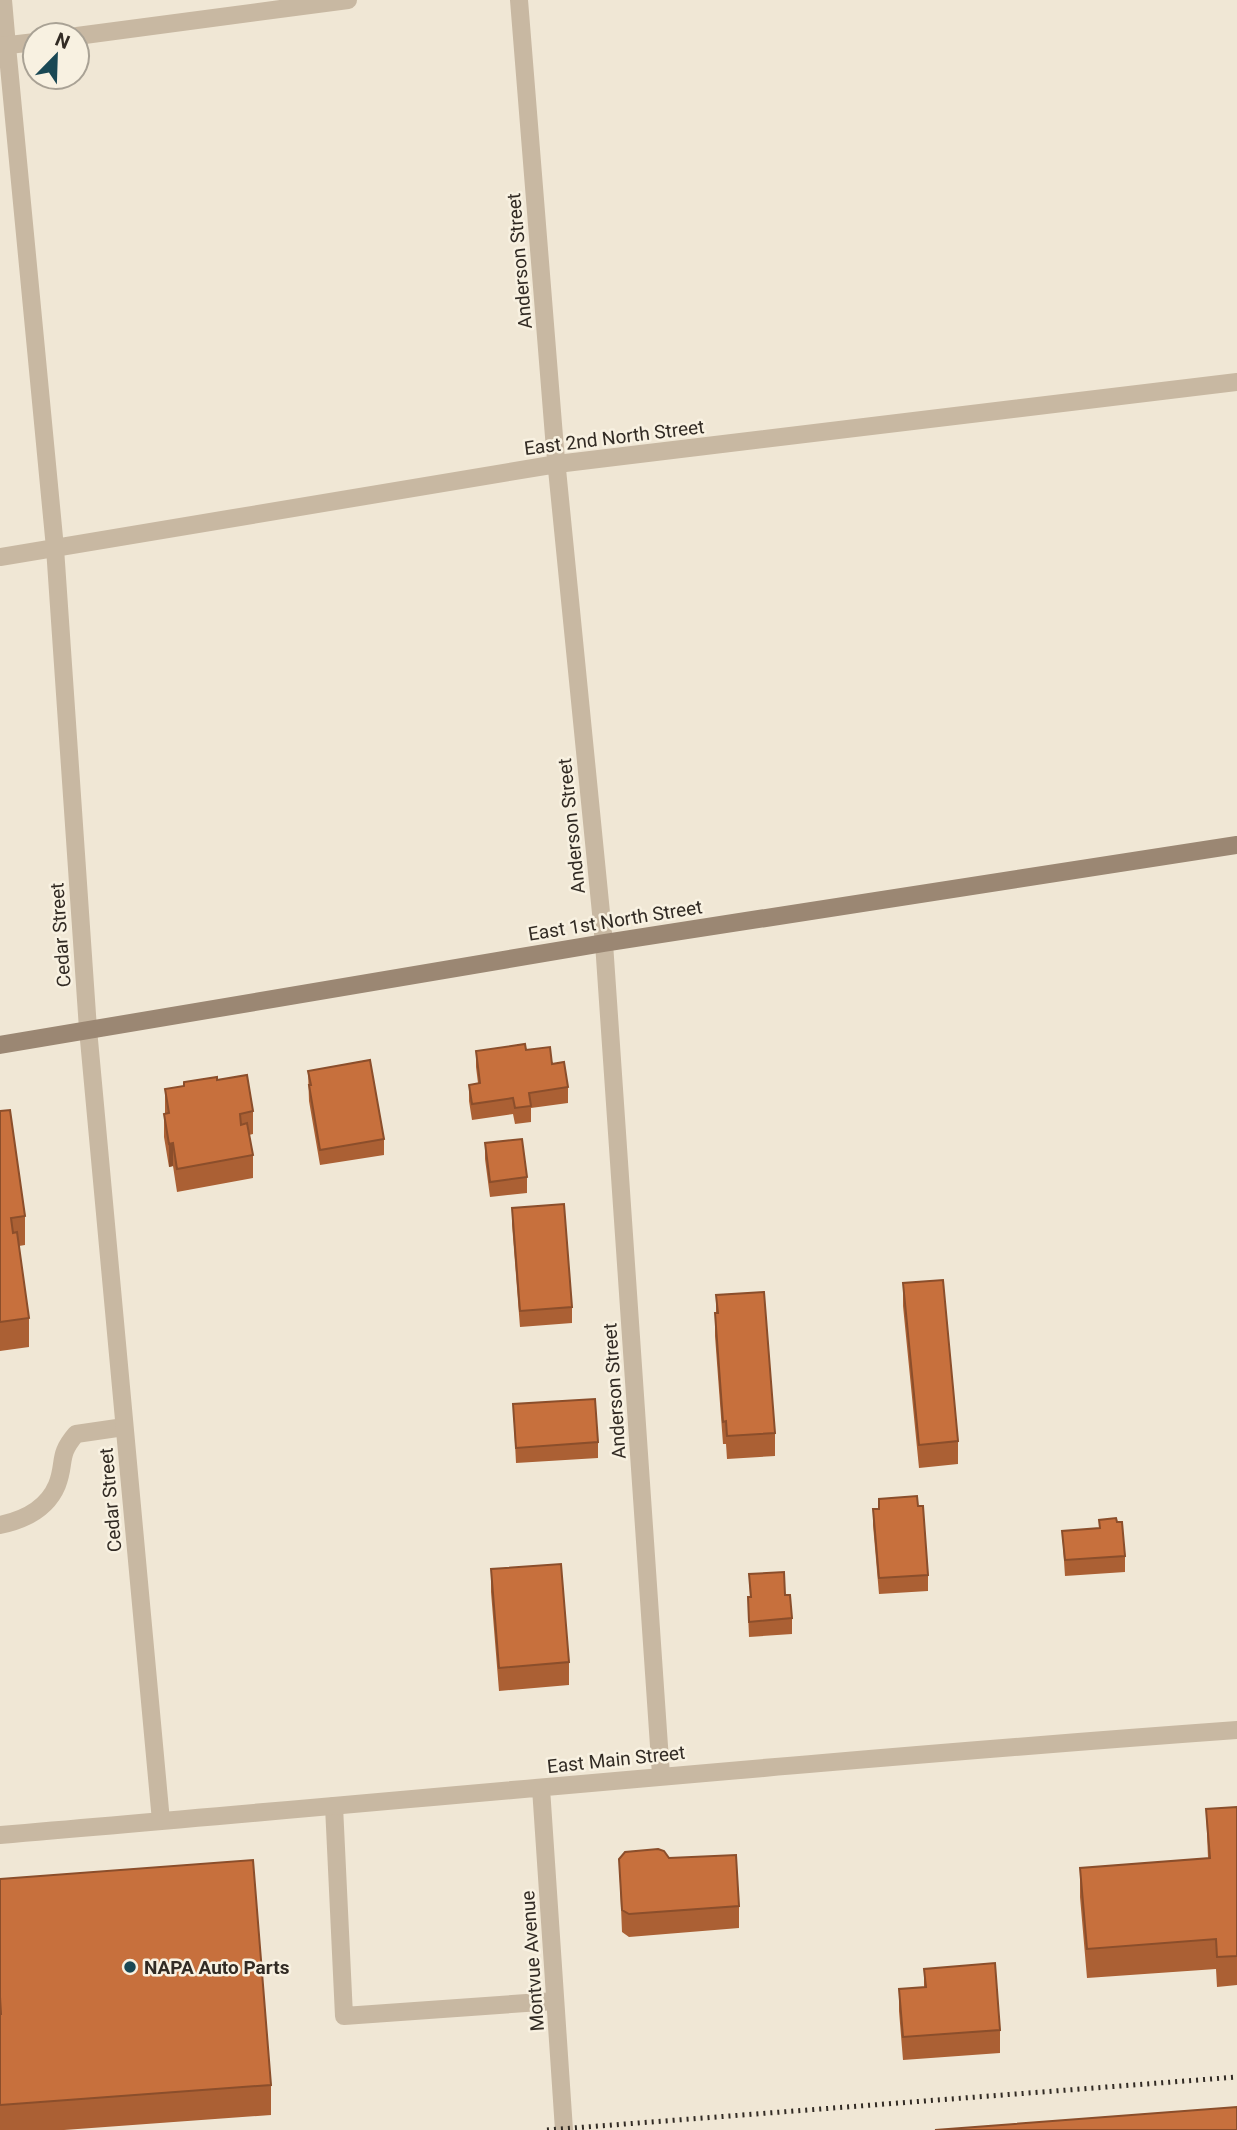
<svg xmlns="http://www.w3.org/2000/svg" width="1237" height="2130" viewBox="0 0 1237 2130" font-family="Roboto,sans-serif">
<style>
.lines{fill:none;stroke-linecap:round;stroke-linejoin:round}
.service{stroke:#c8b8a2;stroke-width:18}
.minor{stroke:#c8b8a2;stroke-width:18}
.secondary{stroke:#9b8773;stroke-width:18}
.rail{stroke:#322b24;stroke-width:5;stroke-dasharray:2 5;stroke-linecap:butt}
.wall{fill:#ab6034}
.shaded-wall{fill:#8b4e2b}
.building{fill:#c7703d;stroke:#8b4e2b;stroke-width:2}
.poi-dot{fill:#1a4854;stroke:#f8f1e1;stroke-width:2.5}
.labels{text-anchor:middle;stroke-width:5;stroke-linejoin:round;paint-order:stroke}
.street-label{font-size:19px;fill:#322b24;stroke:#f8f1e1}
.poi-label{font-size:19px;font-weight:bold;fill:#322b24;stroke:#f8f1e1;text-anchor:start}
</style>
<rect width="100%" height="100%" fill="#f0e7d5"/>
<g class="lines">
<path class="service" d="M 3,0 L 7,46
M 0,1525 C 24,1520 47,1509 57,1485 C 66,1462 57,1456 76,1434 L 124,1427
M 334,1806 L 344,2016 L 555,2001"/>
<path class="minor" d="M 519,0 L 555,449 L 604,943 L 661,1775
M 77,36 L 348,0
M 0,46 L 35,42
M 7,46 L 55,548 L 88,1029 L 161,1821
M 0,557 L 557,464 L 1237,382
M 541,1788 L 564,2130
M 0,1835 C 412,1800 824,1760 1237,1730"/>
<path class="secondary" d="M 0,1045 L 604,943 L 1237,845"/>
<path class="rail" d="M 547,2130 L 1237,2077"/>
</g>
<path class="wall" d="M 526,1050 L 552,1064 L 568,1087 L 568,1103 L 531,1108 L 531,1122 L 515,1124 L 513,1114 L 472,1120 L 469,1101 L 469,1085 L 478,1083 L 476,1067 L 476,1051 Z
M 308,1071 L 384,1139 L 384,1155 L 320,1165 L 309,1101 Z
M 217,1080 L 253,1111 L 253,1134 L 249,1135 L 253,1155 L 253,1178 L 177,1192 L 173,1166 L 169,1167 L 164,1137 L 164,1114 L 165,1113 L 165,1089 L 184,1086 L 184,1082 Z
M 0,1111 L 25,1216 L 25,1245 L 19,1246 L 29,1318 L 29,1347 L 0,1351 Z
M 485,1143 L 527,1177 L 527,1193 L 490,1197 L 485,1159 Z
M 512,1208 L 572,1307 L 572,1323 L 520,1327 L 512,1224 Z
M 903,1283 L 958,1441 L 958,1464 L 919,1468 L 903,1306 Z
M 716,1295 L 775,1433 L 775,1456 L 727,1459 L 726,1444 L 723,1444 L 715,1336 L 715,1313 L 716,1313 Z
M 513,1404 L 598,1442 L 598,1458 L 516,1463 Z
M 918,1506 L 928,1575 L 928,1591 L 879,1594 L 873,1525 L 873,1509 Z
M 1099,1520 L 1117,1522 L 1125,1556 L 1125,1572 L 1065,1576 L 1062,1531 L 1099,1528 Z
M 491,1569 L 569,1662 L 569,1685 L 499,1691 L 491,1592 Z
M 749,1574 L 785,1595 L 792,1618 L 792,1634 L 749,1637 L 748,1613 L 748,1597 L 750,1597 Z
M 1237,1807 L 1237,1985 L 1217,1987 L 1216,1969 L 1087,1978 L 1080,1897 L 1080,1868 L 1208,1858 L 1206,1809 Z
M 669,1858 L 739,1906 L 739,1928 L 629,1937 L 622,1932 L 619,1859 Z
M 0,1879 L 271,2085 L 271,2115 L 64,2130 L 0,2130 Z
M 924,1969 L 1000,2030 L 1000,2053 L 903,2060 L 899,2011 L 899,1989 L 924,1987 Z"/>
<path class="shaded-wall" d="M 173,1143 L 173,1166 L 169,1167 L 169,1144 Z"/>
<path class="building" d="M 525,1044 L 526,1050 L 550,1047 L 552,1064 L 564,1062 L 568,1087 L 529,1093 L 531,1106 L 515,1108 L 513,1098 L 472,1104 L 469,1085 L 480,1083 L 476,1051 Z
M 370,1060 L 384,1139 L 320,1150 L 309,1085 L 311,1085 L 308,1071 Z
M 247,1075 L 253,1111 L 240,1114 L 241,1125 L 247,1123 L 253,1155 L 177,1169 L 173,1143 L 169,1144 L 164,1114 L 169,1113 L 165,1089 L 184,1086 L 184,1082 L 217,1077 L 217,1080 Z
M 10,1110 L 25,1216 L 11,1218 L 13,1233 L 17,1232 L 29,1318 L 0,1322 L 0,1111 Z
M 522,1139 L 527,1177 L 490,1182 L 485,1143 Z
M 564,1204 L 572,1307 L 520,1311 L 512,1208 Z
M 943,1280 L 958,1441 L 919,1445 L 903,1283 Z
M 764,1292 L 775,1433 L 727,1436 L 726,1421 L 723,1422 L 715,1313 L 718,1313 L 716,1295 Z
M 595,1399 L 598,1442 L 516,1448 L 513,1404 Z
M 917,1496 L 918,1506 L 923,1506 L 928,1575 L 879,1578 L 873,1509 L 879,1509 L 879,1499 Z
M 1116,1518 L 1117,1522 L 1122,1522 L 1125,1556 L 1065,1560 L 1062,1531 L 1100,1528 L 1099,1520 Z
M 561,1564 L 569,1662 L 499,1668 L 491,1569 Z
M 784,1572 L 785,1595 L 790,1595 L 792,1618 L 749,1622 L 748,1597 L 751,1597 L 749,1574 Z
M 1237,1807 L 1237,1956 L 1217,1957 L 1216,1939 L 1087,1949 L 1080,1868 L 1210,1858 L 1206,1809 Z
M 658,1849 L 664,1851 L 669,1858 L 736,1855 L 739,1906 L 629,1914 L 622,1910 L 619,1859 L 625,1852 Z
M 253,1860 L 271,2085 L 0,2105 L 0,2014 L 1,2014 L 0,1997 L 0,1879 Z
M 995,1963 L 1000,2030 L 903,2037 L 899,1989 L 926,1987 L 924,1969 Z
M 1237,2107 L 1237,2130 L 935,2130 Z"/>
<circle class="poi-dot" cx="130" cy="1967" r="7"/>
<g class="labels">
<g class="street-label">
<text transform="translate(519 261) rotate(-95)" y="7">Anderson Street</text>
<text transform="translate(614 437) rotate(-7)" y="7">East 2nd North Street</text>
<text transform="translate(571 826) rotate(-96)" y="7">Anderson Street</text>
<text transform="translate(615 920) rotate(-9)" y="7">East 1st North Street</text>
<text transform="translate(60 935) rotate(-94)" y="7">Cedar Street</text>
<text transform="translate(614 1391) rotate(-94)" y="7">Anderson Street</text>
<text transform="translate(110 1500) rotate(-95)" y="7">Cedar Street</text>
<text transform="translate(616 1759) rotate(-6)" y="7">East Main Street</text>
<text transform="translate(532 1961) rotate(-94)" y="7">Montvue Avenue</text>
</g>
<g class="poi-label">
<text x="144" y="1974">NAPA Auto Parts</text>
</g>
</g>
<g transform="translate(56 56) rotate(23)"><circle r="33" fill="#f8f1e1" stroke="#a9a295" stroke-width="2"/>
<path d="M0-5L12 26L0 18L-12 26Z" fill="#1a4854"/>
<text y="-10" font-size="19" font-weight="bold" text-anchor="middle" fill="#322b24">N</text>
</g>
</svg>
